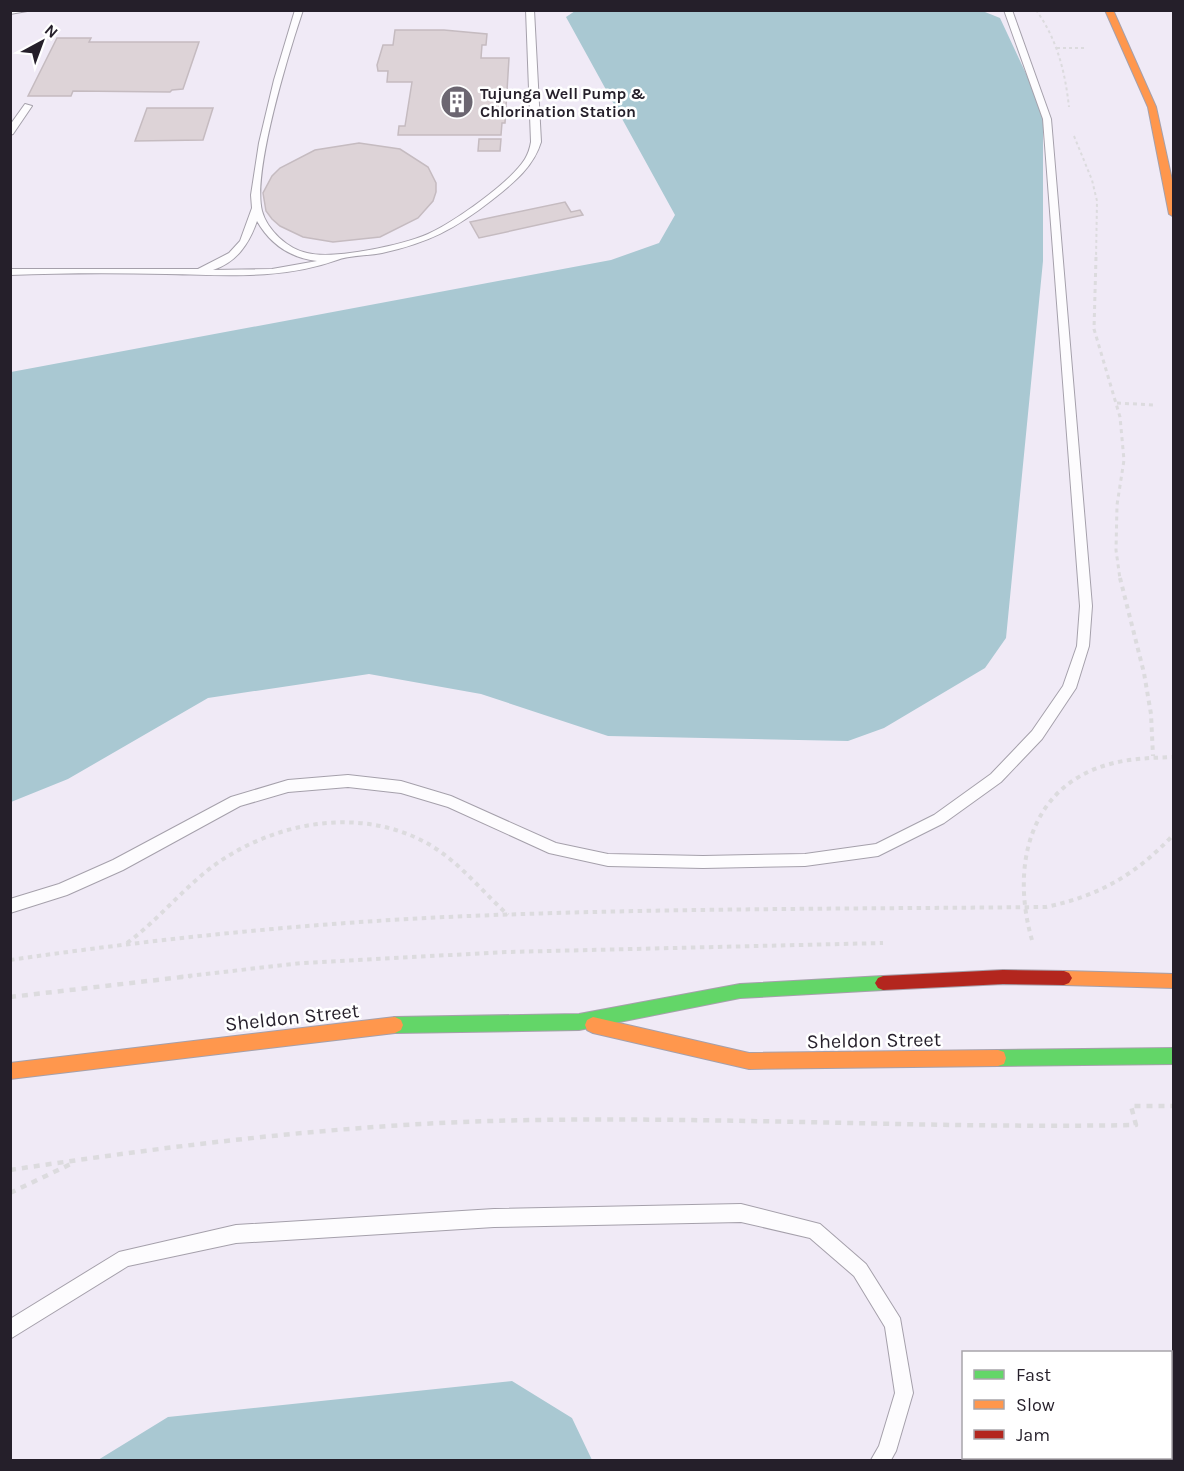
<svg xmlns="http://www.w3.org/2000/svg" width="1184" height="1471" viewBox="0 0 1184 1471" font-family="Karla,sans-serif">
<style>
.water{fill:#a9c8d2}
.building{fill:#ddd3d7;stroke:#c5bbc0;stroke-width:1.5}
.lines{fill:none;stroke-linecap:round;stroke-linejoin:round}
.lane-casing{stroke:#a5a0ab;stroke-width:2}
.fast-casing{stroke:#a5a0ab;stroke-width:2}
.slow-casing{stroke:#a5a0ab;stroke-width:2}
.jam-casing{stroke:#a5a0ab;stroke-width:2}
.path-far3{stroke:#dcdbde;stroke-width:2;stroke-dasharray:3 3;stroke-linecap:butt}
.path-far2{stroke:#dcdbde;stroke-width:3;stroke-dasharray:4 4;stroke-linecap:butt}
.path-far1{stroke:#dcdbde;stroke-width:4;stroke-dasharray:4.5 4.5;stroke-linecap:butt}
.path{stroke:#dcdbde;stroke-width:4.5;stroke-dasharray:6 6;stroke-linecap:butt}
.lane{fill:#fdfcfe;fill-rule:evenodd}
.fast{fill:#63d668;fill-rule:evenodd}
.slow{fill:#ff974d;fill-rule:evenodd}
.jam{fill:#b3261e;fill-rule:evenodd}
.labels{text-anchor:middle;stroke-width:5;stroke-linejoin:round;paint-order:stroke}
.far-poi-label{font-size:16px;font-weight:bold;fill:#251f2a;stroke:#fff;text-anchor:start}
.street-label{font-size:20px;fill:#251f2a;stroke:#fff}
</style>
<rect width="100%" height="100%" fill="#f0eaf6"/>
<path class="water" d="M 980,10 L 1000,18 L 1043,110 L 1043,261 L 1006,638 L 985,668 L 884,728 L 848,741 L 608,736 L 481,694 L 369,674 L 208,698 L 68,779 L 11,802 L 11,372 L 611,260 L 659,243 L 675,215 L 566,17 L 575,11 Z
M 512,1381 L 572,1418 L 592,1460 L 98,1460 L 168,1417 Z"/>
<path class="building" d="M 395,30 L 444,30 L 487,34 L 486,45 L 482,45 L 481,58 L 509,58 L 505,123 L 502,123 L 501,135 L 398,135 L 399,126 L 405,126 L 412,82 L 387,82 L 388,71 L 378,71 L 377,65 L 383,45 L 393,45 Z
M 57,38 L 91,38 L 89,42 L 199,42 L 183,89 L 172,90 L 170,92 L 73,91 L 71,96 L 28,96 Z
M 147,108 L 213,108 L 203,140 L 135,141 Z
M 479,139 L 501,139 L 500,151 L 478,151 Z
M 359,143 L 400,149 L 428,167 L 436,183 L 436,192 L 433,201 L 418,218 L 380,237 L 333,242 L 303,237 L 280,226 L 272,219 L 266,211 L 263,193 L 272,176 L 280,168 L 315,150 Z
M 565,202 L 571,212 L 580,210 L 583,215 L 479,238 L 470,222 Z"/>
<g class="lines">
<g class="lane-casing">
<path id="lane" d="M 10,10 L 33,10 L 10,14 Z
M 295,10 L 303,10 C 289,52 252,172 262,211 C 267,230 288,249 307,253 C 334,260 403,245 428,234 C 454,222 510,183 525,159 C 528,154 530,148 531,142 L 526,10 L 534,10 L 541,142 C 533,168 513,183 492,200 C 455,229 428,243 382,253 C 368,256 350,255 337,260 C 281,280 225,275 166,274 C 114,273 62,273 10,275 L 10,269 L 198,269 L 229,253 L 240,241 L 252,208 L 251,195 L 259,143 L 274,80 ZM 257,221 C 270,244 291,258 317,261 L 272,269 L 213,270 C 237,262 249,244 257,221 Z
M 1004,10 L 1012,10 L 1051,119 L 1092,606 L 1089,646 L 1076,688 L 1042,739 L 1001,782 L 944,823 L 878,856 L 805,866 L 703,868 L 608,866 L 549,853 L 448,807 L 401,793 L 348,787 L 288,792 L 240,806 L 123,870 L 67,895 L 10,913 L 10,899 L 59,884 L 113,860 L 231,797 L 288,780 L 348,775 L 401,781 L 451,796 L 556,843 L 608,854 L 703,856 L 805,854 L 876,844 L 934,815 L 991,774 L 1032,731 L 1063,686 L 1077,646 L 1080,606 L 1043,119 Z
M 25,104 L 32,106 L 13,134 L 10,135 L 10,125 Z
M 741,1204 L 820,1224 L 866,1264 L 900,1318 L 913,1393 L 896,1451 L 891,1460 L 871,1460 L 879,1446 L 895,1393 L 885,1327 L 854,1276 L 810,1238 L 741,1222 L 494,1227 L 236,1243 L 128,1266 L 10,1339 L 10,1319 L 119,1252 L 236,1225 L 494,1209 Z"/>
</g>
<g class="fast-casing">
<path id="fast" d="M 883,976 L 888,978 L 891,983 L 888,988 L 883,990 L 740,998 L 579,1030 L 395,1033 L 389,1030 L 387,1025 L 389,1020 L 395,1017 L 579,1014 L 740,984 Z
M 1174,1048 L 1174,1064 L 998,1066 L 992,1064 L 990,1058 L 992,1052 L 998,1050 Z"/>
</g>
<g class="slow-casing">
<path id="slow" d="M 1105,10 L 1113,10 L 1156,107 L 1174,189 L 1174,217 L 1169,214 L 1148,107 Z
M 1064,971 L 1174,974 L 1174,988 L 1064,985 L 1059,983 L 1056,978 L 1059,973 Z
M 395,1017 L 401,1020 L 403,1025 L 401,1030 L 395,1033 L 10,1079 L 10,1063 Z
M 593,1017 L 749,1053 L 998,1050 L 1004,1052 L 1006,1058 L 1004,1064 L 998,1066 L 749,1069 L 593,1033 L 587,1030 L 585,1025 L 587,1020 Z"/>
</g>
<g class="jam-casing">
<path id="jam" d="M 1003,970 L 1064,971 L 1069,973 L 1072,978 L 1069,983 L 1064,985 L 1003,984 L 883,990 L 878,988 L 875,983 L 878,978 L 883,976 Z"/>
</g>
<path class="path-far3" d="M 1036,10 C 1057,39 1065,71 1069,107
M 1057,48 L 1087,48
M 1074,136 L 1092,180 L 1097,201 L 1096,259"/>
<path class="path-far2" d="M 1096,257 L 1094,329 L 1120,417 L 1124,460 L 1117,505 L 1116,550 L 1120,579
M 1117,403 L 1154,405"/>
<path class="path-far1" d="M 1120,578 L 1144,673 L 1151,714 L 1153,756
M 1032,940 C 1011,868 1028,786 1110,764 C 1131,758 1152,758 1174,757
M 127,943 C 157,921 179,893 208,870 C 272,820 368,803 438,850 C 464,868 485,894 508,915
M 10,960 C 155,939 300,924 446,917 C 646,908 846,909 1046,907 C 1099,896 1137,874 1174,834
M 179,977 L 302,963 L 506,952 L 883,943"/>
<path class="path" d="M 10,997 L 191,976
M 10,1170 C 169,1146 329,1126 489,1121 C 705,1115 920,1129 1136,1125 L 1131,1106 L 1174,1106
M 10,1193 L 75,1162"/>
<use href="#lane" class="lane"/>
<use href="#fast" class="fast"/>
<use href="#slow" class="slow"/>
<use href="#jam" class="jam"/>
</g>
<defs>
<g id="building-disc" transform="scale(1.725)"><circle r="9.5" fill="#6c6671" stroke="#fff"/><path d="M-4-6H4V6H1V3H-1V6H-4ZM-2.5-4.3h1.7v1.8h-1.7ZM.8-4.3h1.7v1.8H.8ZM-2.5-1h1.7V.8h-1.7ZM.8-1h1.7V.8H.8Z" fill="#fff"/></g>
</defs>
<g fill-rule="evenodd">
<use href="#building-disc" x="457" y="102"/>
</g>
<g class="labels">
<g class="far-poi-label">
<text x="480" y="99">Tujunga Well Pump &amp;<tspan x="480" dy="18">Chlorination Station</tspan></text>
</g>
<g class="street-label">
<text transform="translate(292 1017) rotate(-6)" y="7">Sheldon Street</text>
<text transform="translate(874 1040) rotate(-1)" y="7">Sheldon Street</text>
</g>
</g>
<rect width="1184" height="1471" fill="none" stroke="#251f2a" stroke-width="24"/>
<rect x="962" y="1351" width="210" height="108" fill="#ffffff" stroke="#a8a5aa" stroke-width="1.5"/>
<rect x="974" y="1370" width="30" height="9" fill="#63d668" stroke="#a8a5aa" stroke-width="1.5"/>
<text x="1016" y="1381" font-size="18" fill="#251f2a">Fast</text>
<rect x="974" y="1400" width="30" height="9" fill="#ff974d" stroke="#a8a5aa" stroke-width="1.5"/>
<text x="1016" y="1411" font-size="18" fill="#251f2a">Slow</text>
<rect x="974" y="1430" width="30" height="9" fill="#b3261e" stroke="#a8a5aa" stroke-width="1.5"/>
<text x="1016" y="1441" font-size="18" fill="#251f2a">Jam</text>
<g transform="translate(42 42) rotate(41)" stroke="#ffffff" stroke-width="4.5" paint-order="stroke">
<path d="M0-4.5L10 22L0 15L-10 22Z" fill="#251f2a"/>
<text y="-9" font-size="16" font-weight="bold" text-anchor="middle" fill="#251f2a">N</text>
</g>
</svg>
